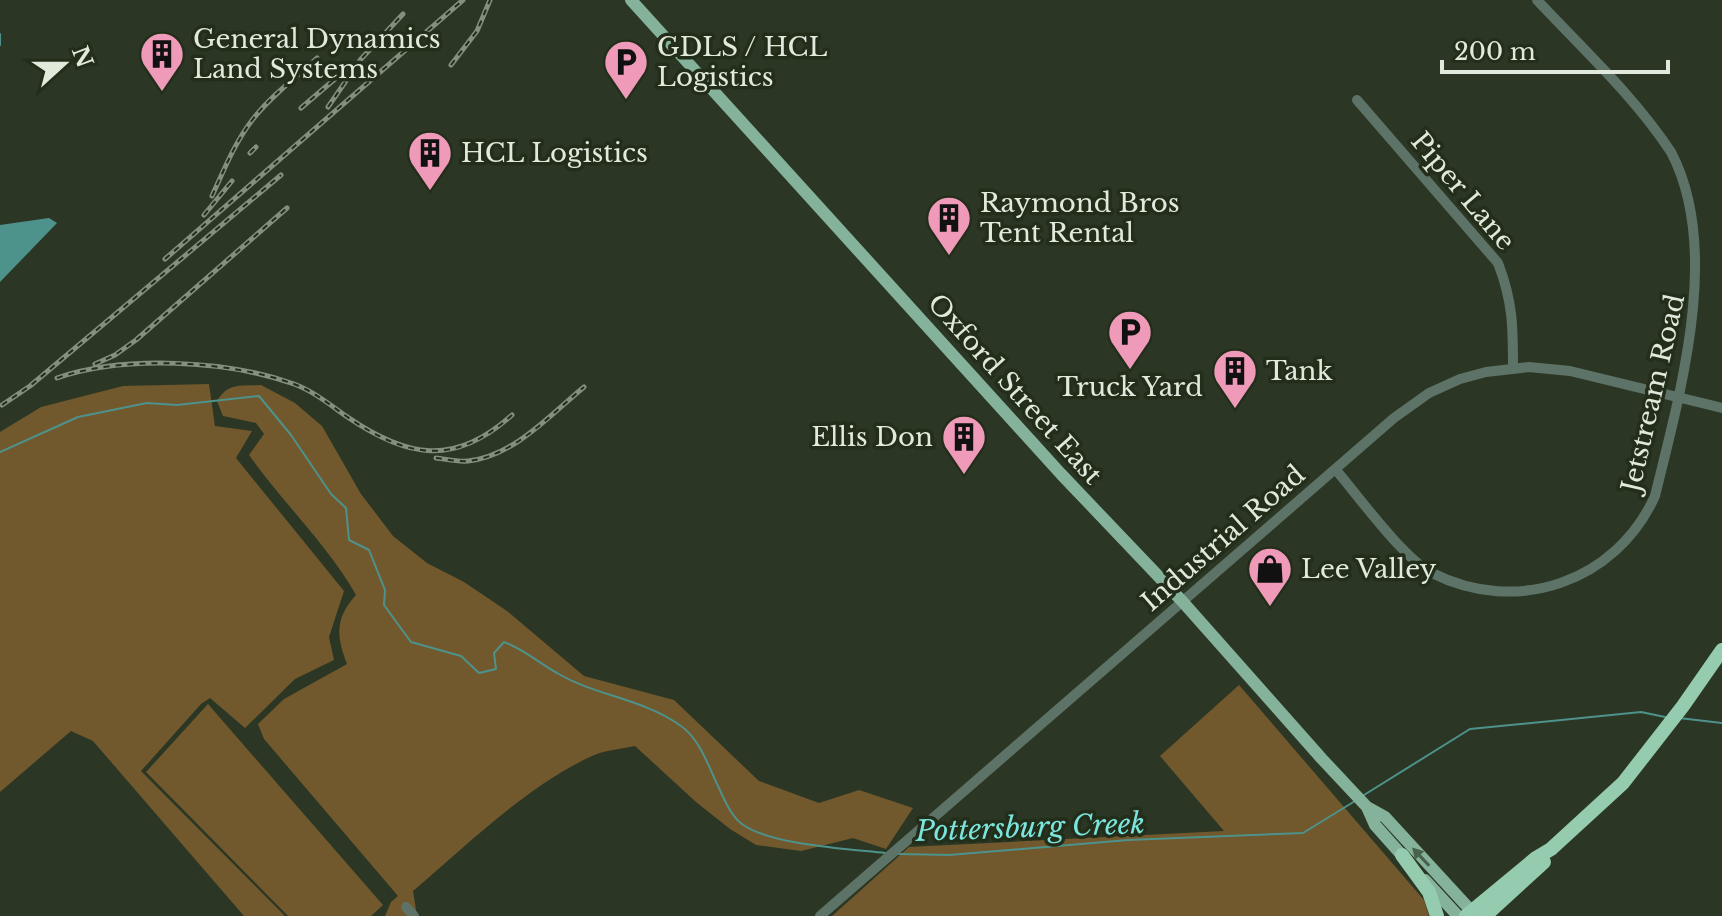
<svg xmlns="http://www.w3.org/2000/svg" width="1722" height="916" viewBox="0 0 1722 916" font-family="'Libre Baskerville',serif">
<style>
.green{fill:#71582d}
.water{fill:#4e928c}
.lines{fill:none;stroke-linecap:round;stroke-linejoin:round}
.stream{stroke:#4e928c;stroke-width:2}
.minor{stroke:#5e7367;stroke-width:10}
.major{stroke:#85b29a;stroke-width:12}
.highway{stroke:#95cbaf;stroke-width:14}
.rail-casing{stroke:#858f7f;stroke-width:5}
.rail{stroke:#222d1a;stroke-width:2;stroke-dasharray:6;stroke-linecap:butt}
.oneway{fill:#4a624d}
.labels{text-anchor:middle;stroke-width:7;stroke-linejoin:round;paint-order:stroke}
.poi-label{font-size:26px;fill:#e1e9dc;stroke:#222d1a;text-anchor:start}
.street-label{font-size:26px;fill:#e1e9dc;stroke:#222d1a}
.water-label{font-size:28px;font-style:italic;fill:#7be5dd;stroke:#222d1a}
</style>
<rect width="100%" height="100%" fill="#2b3724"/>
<path class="green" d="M 209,384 L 215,426 L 252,431 L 236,458 L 344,591 L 329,637 L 334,660 L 295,679 L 245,728 L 210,698 L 201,704 L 141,771 L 285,916 L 244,916 L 93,741 L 71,731 L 0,792 L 0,432 L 41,407 L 123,386 Z
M 261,385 L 295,403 L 322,426 L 361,494 L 393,536 L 427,563 L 464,582 L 507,611 L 584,676 L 674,700 L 759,781 L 819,803 L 859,790 L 913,808 L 886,849 L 853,838 L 801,851 L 756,845 L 730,829 L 696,802 L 635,746 C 621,749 605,750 592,756 C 527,786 468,844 413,891 L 417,916 L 385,916 L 391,902 L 398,896 L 264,739 L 258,724 L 284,699 L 347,664 C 336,636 335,618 356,595 C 327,544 283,503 249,455 L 264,434 L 256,423 L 223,416 L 217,401 C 228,382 242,386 261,385 Z
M 1239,685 L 1424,900 L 1429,916 L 832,916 L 909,847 L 1224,831 L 1160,756 Z
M 208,704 L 383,905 L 371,916 L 288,916 L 146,772 Z"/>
<path class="water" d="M 49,218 L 57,223 L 0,282 L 0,225 Z"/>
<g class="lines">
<path class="stream" d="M 0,34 L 0,45
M 0,452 L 78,417 L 147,403 L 177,405 L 259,396 L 291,435 L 331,494 L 346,508 L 349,540 L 369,550 L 385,590 L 384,605 L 411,642 L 461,656 L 479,673 L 496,669 L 494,653 L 504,642 C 527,651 537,662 557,673 C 596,696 644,699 681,726 C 700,739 709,768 719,788 C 724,799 731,816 742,824 C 770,845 849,849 885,853
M 1679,718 L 1722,723
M 1364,795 L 1470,729 L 1641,712 L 1665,717
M 899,854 L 949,855 L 1128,840 L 1303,833 L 1355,801"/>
<path class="minor" d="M 1357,100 L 1498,263 C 1513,302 1513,327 1513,368
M 1336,470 C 1359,497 1403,558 1432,573 C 1517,616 1616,582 1655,496 C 1680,393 1722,249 1671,152 C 1634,96 1583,49 1537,0
M 406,907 L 414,916
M 820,916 L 1394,418 L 1429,393 L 1460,379 L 1486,372 L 1529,367 L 1570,371 L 1722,408"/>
<path class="major" d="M 631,0 L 1061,474 L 1182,601 L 1322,759 L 1367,807 L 1385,817 L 1476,916
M 1367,807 L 1375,825 L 1407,861
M 1425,880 L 1458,916"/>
<path class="highway" d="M 1402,855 L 1429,892 L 1437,916
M 1466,916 L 1536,858 L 1551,849 L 1623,783 L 1683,706 L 1722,650
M 1485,916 L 1544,862"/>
<g class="rail-casing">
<path id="rail" d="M 451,65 L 477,31 L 490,0
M 328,107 L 361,59 L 403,14
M 301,108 L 350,66
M 250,153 L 256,147
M 212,196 C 224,170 235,142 253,119 C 271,96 295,78 317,58
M 204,215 L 232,181
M 165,259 L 463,0
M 95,364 L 115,355 L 136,340 L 287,208
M 57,378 C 124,355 227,360 294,384 C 313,391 329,404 346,416 C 407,458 454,467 512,415
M 2,405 L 30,386 L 281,175
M 436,458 C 446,459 457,462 468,461 C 514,456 550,415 584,387"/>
</g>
<use href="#rail" class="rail"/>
</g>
<defs><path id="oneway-solid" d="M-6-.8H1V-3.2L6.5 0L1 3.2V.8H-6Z" transform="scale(2)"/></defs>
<use class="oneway" href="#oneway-solid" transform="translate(1421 857) rotate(-133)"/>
<defs>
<g id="building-pin" transform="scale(2.3)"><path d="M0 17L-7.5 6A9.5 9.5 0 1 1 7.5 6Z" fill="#ef9ab9" stroke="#222d1a"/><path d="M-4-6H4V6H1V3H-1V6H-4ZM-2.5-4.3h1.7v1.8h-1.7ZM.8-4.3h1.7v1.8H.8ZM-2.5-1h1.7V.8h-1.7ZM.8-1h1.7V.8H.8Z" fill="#111"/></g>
<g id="parking-pin" transform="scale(2.3)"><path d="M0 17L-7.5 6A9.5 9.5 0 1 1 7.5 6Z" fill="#ef9ab9" stroke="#222d1a"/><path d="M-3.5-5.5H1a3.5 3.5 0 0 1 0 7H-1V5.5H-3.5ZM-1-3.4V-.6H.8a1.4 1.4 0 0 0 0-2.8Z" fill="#111"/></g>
<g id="shop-pin" transform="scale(2.3)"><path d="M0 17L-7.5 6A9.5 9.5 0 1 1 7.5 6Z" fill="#ef9ab9" stroke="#222d1a"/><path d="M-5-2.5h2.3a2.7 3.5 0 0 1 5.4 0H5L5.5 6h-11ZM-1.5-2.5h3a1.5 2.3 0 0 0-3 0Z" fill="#111"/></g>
</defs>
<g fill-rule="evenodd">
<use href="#building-pin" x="162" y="54"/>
<use href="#parking-pin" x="626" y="62"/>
<use href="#building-pin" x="430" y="153"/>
<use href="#building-pin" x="949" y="218"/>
<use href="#parking-pin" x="1130" y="332"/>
<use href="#building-pin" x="1235" y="371"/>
<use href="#building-pin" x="964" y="437"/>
<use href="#shop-pin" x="1270" y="569"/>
</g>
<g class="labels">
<g class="poi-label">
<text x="193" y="48">General Dynamics<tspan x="193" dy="30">Land Systems</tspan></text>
<text x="657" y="56">GDLS / HCL<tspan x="657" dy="30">Logistics</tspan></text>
<text x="461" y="162">HCL Logistics</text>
<text x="980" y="212">Raymond Bros<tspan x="980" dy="30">Tent Rental</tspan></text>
<text x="1266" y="380">Tank</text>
<text x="1130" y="396" text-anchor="middle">Truck Yard</text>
<text x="933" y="446" text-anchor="end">Ellis Don</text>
<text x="1301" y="578">Lee Valley</text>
</g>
<g class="street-label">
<text transform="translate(1463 191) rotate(50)" y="9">Piper Lane</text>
<text transform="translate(1015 389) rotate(48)" y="9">Oxford Street East</text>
<text transform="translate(1653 393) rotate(-77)" y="9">Jetstream Road</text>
<text transform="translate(1223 538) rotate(-41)" y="9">Industrial Road</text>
</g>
<g class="water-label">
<text transform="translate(1030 827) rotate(-2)" y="10">Pottersburg Creek</text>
</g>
</g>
<g transform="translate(64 64) rotate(69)" stroke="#222d1a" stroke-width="6" paint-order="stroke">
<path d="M0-6L14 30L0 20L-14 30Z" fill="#e1e9dc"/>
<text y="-12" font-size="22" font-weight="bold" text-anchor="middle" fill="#e1e9dc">N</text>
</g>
<path d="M1442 60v12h226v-12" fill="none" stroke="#e1e9dc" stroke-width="4"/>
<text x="1454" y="60" font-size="24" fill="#e1e9dc" stroke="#222d1a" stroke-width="6" paint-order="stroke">200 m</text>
</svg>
